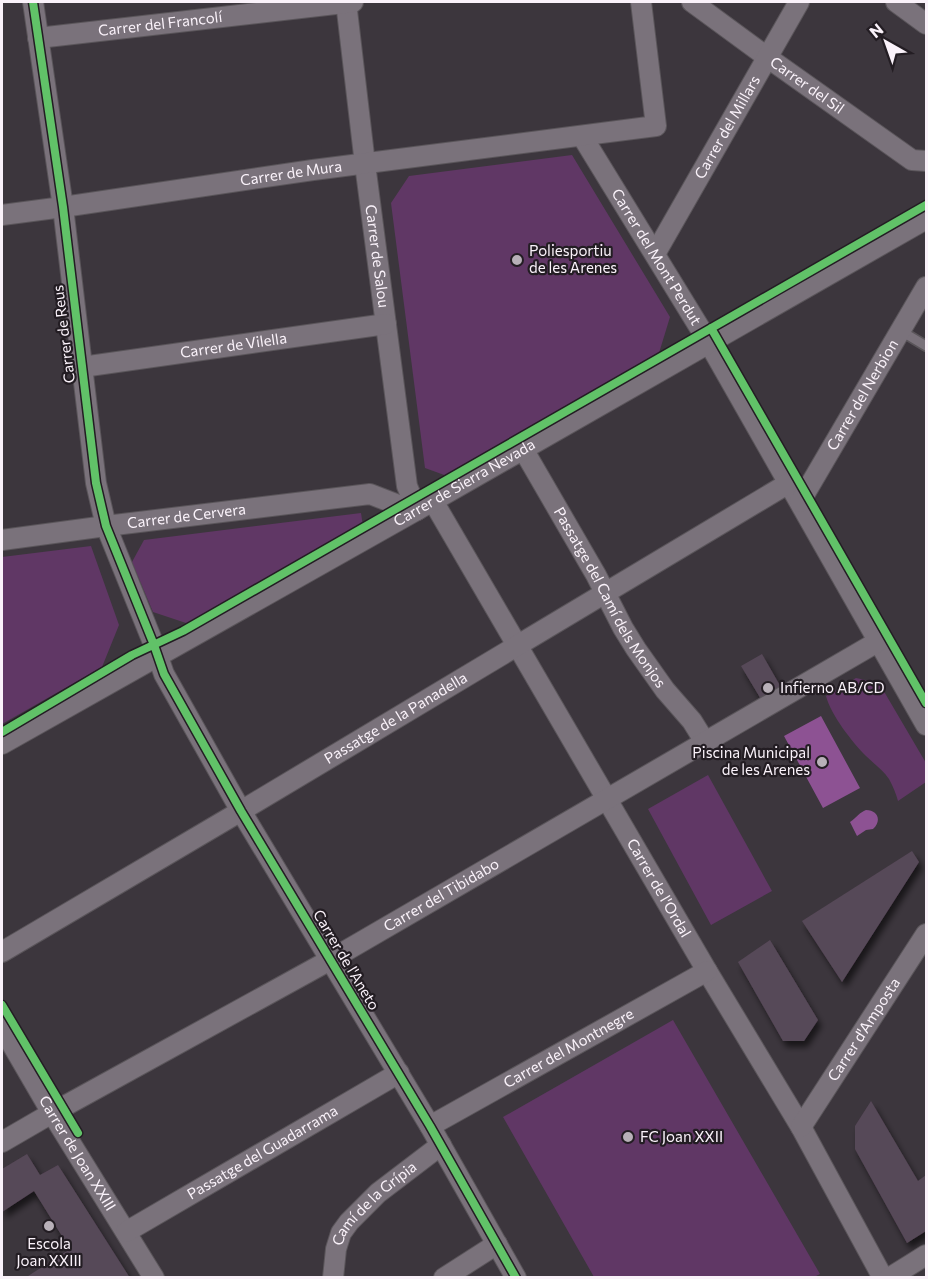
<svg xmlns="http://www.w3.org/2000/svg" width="928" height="1279" viewBox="0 0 928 1279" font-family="Commissioner,sans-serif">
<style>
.green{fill:#603765}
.water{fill:#8d5293}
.building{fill:#574858;filter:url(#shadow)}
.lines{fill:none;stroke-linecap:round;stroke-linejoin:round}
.service-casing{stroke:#5a555a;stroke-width:12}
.minor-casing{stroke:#5a555a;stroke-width:22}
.service{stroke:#7a727b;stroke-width:9}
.minor{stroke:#7a727b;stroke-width:20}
.cycleway-casing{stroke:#231d23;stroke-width:11}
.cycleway{stroke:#61c268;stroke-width:8}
.poi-dot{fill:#b8b0b8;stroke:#231d23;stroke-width:2}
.labels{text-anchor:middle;stroke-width:4.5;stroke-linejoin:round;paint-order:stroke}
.street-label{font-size:15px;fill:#faf2fa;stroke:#231d23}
.poi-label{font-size:15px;fill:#faf2fa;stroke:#231d23;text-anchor:start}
</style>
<defs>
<filter id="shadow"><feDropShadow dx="3.5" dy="6" stdDeviation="3" flood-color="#0009"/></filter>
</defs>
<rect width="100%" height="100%" fill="#3c363d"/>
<path class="green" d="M 572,155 L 670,317 L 659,353 L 447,476 L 425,468 L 391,203 L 409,176 Z
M 361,513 L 363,526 L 192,625 L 153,612 L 132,562 L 144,540 Z
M 91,546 L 119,625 L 102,667 L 2,724 L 2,557 Z
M 856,678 L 879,683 L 926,763 L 926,782 L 898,801 C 896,794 893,786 889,779 C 883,770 874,764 866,756 C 852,742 831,715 826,696 Z
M 708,775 L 772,891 L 711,925 L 648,809 Z
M 673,1020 L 820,1274 L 814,1277 L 594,1277 L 503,1117 Z"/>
<path class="water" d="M 821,716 L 860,788 L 823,808 L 784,736 Z
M 866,810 C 878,810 882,821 873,829 L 866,830 L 857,836 L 850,822 C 856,818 860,812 866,810 Z"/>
<path class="building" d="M 762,654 L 782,689 L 762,701 L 741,666 Z
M 912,851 L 919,862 L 842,982 L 802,921 Z
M 770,940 L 818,1020 L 804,1041 L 783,1041 L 738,962 Z
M 871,1101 L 918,1181 L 926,1175 L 926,1231 L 907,1243 L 855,1149 L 855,1126 Z
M 27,1154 L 40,1175 L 58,1165 L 130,1278 L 25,1278 L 70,1249 L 34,1191 L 2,1212 L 2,1169 Z"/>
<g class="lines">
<g class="service-casing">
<path id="service" d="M 901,331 L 926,346"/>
</g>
<g class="minor-casing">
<g id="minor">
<path d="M 33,2 L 63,207 L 96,483 L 106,526 L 154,645 L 164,674 L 241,811 L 430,1126 L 516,1278"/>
<path id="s1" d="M 346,2 L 365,164 L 407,486 L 417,510"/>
<path id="s2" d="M 692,2 L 767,57 L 912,160 L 926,161"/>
<path d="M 896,2 L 926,24"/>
<path id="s3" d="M 38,38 L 353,2"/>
<path id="s4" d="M 582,136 L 709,343 L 926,725"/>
<path id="s5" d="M 2,215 L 63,207 L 313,170 L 656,126 L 641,2"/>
<path id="s6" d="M 655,254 L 799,2"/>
<path id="s7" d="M 82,367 L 386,324"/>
<path id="s8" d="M 523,449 L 596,575 L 623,628 L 636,649 L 665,690 L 692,721 L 705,742"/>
<path id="s9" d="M 433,501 L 707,971 L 801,1127 L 883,1278"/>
<path id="s10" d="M 800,502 L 926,287"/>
<path id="s11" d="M 2,540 L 106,526 L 370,494 L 401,506 L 417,510"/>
<path id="s12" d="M 2,744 L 417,510 L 926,219"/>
<path id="s13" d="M 2,952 L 241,811 L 789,483"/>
<path id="s14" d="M 2,1027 L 52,1113 L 154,1278"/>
<path id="s15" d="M 430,1126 L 707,971"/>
<path id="s16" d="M 801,1127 L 926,934"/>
<path id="s17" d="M 2,1142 L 52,1113 L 330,960 L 879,641"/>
<path id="s18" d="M 126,1232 L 399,1073"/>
<path id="s19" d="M 333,1278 L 336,1249 L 341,1233 L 349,1222 L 378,1193 L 441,1145"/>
<path d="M 444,1278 L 497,1244"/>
<path d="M 889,1278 L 926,1255"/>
</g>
</g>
<use href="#service" class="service"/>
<use href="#minor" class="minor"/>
<g class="cycleway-casing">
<path id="cycleway" d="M 33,2 L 63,207 L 96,483 L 106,526 L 154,645 L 164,674 L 241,811 L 430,1126 L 516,1278
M 711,328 L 926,703
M 2,732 L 132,655 L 183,631 L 926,205
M 2,1005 L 78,1133"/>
</g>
<use href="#cycleway" class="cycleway"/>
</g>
<g class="poi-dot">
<circle cx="517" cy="260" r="6"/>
<circle cx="768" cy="688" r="6"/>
<circle cx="822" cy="762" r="6"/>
<circle cx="628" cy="1137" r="6"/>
<circle cx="49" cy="1226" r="6"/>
</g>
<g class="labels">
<g class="street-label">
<text dy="5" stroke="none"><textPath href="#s3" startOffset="123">Carrer del Francolí</textPath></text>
<text dy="5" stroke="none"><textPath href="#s2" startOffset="142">Carrer del Sil</textPath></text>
<text dy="5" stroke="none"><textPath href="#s6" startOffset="146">Carrer del Millars</textPath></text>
<text dy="5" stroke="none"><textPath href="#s5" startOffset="292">Carrer de Mura</textPath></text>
<text dy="5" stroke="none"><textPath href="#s1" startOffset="256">Carrer de Salou</textPath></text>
<text dy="5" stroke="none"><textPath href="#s4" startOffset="142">Carrer del Mont Perdut</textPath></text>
<text transform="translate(64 334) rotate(-97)" y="5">Carrer de Reus</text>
<text dy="5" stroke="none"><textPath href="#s7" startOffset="153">Carrer de Vilella</textPath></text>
<text dy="5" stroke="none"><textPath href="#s10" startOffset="124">Carrer del Nerbion</textPath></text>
<text dy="5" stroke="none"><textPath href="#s12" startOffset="531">Carrer de Sierra Nevada</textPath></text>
<text dy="5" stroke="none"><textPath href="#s11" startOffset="186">Carrer de Cervera</textPath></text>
<text dy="5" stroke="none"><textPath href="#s8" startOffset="172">Passatge del Camí dels Monjos</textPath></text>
<text dy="5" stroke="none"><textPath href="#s13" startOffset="458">Passatge de la Panadella</textPath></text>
<text dy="5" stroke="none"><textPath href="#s9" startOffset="448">Carrer de l'Ordal</textPath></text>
<text dy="5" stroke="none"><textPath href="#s17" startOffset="504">Carrer del Tibidabo</textPath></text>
<text transform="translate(346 960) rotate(59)" y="5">Carrer de l'Aneto</text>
<text dy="5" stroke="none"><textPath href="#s16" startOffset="116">Carrer d'Amposta</textPath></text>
<text dy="5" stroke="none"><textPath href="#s15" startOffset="159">Carrer del Montnegre</textPath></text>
<text dy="5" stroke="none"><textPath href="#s14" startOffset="147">Carrer de Joan XXIII</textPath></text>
<text dy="5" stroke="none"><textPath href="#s18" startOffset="158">Passatge del Guadarrama</textPath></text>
<text dy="5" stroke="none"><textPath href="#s19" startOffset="90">Camí de la Grípia</textPath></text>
</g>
<g class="poi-label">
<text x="529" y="256">Poliesportiu<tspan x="529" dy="17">de les Arenes</tspan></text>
<text x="780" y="693">Infierno AB/CD</text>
<text x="810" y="758" text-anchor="end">Piscina Municipal<tspan x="810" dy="17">de les Arenes</tspan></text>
<text x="640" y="1142">FC Joan XXII</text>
<text x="49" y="1249" text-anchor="middle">Escola<tspan x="49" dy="17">Joan XXIII</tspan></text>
</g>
</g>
<rect width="928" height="1279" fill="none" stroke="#faf2fa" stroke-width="6"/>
<g transform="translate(886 42) rotate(320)" stroke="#231d23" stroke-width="4.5" paint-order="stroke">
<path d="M0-4.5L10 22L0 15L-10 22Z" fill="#faf2fa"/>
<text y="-9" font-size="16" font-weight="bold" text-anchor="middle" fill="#faf2fa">N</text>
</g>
</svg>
